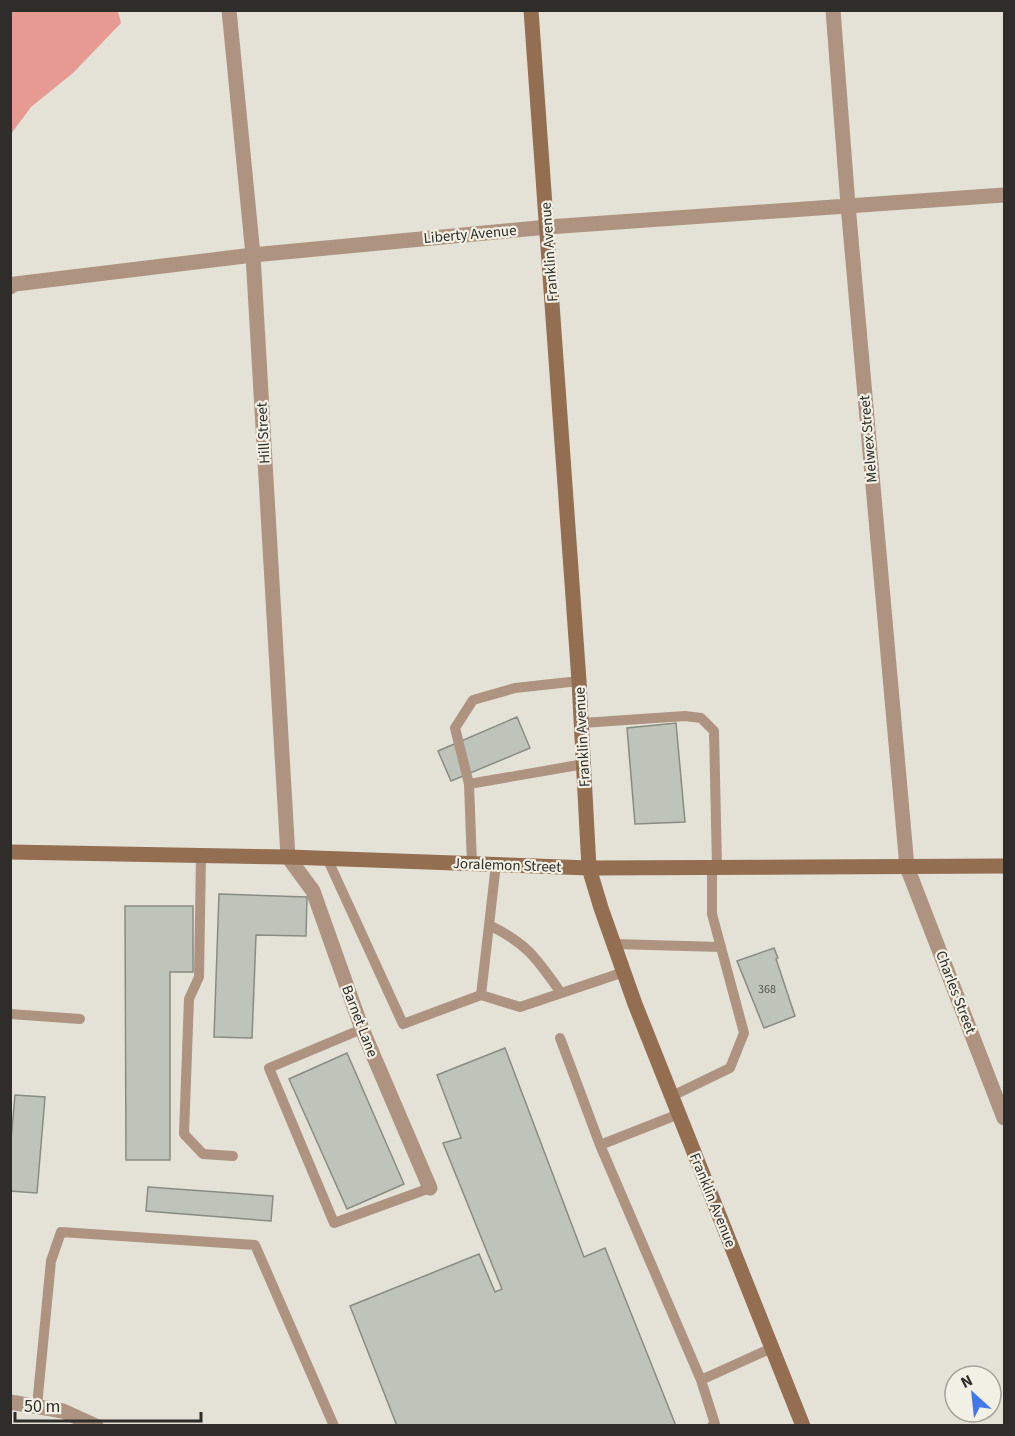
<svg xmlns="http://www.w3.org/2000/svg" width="1015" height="1436" viewBox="0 0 1015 1436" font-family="'Source Sans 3',sans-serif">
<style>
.forest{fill:#e69a92}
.building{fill:#bfc4ba;stroke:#888c83;stroke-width:1.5}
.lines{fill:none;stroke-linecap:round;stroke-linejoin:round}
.lane{stroke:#ae9480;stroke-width:10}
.street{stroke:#ae9480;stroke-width:15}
.secondary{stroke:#936e51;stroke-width:15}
.labels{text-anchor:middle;stroke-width:4.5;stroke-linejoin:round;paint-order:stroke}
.number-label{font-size:12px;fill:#52534d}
.street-label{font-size:15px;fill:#2e2d29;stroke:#f2efe4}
</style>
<rect width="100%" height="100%" fill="#e4e1d7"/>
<path class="forest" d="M 11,10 L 118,11 L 121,23 L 73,73 L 31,107 L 11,134 Z"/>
<path class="building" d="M 517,717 L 530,748 L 451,781 L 438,751 Z
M 676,723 L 685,822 L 635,824 L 627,728 Z
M 219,894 L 307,897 L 306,936 L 256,935 L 252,1038 L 214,1037 Z
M 125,906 L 193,906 L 193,972 L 170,972 L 170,1160 L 126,1160 Z
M 774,948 L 778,958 L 776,959 L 795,1016 L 764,1028 L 737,961 Z
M 505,1048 L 584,1257 L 605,1248 L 676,1426 L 397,1426 L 350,1306 L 479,1254 L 495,1292 L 502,1289 L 443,1143 L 461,1138 L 437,1075 Z
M 347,1053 L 404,1184 L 347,1209 L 289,1079 Z
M 15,1095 L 45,1097 L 37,1193 L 10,1191 L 10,1151 Z
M 148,1187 L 273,1196 L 271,1221 L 146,1211 Z"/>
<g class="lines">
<path class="lane" d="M 582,723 L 685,716 L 701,718 L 714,731 L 717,867
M 469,784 L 584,764
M 201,856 L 199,977 L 189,999 L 184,1134 L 203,1154 L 233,1156
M 327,858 L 403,1024 L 481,995 L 520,1007 L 624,972
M 472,864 L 469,784 L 455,728 L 473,700 L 515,688 L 579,681
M 489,925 C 528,944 537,959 561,993
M 614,944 L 721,947
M 481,995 L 496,864
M 10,1014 L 80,1019
M 362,1029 L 269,1068 L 334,1223 L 430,1188
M 560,1038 L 600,1145
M 672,1096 L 730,1068 L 744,1033 L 712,914 L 712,867
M 679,1114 L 600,1145 L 701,1380 L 772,1348
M 701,1380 L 715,1424 L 712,1426
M 37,1406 L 51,1261 L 61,1232 L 255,1245 L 334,1426"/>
<path class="street" d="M 229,10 L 253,255 L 288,857 L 313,891 L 362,1029 L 430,1188
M 833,10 L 848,205 L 907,867 L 1004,1118
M 10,287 L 15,284 L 253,255 L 548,227 L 1004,195
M 10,1402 L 63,1411 L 96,1426"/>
<path class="secondary" d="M 531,10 L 579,681 L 589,868 L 601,908 L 635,1004 L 803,1426
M 10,852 L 288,857 L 589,868 L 1004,866"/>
</g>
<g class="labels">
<g class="number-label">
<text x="767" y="993">368</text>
</g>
<g class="street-label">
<text transform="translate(470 234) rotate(-5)" y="5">Liberty Avenue</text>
<text transform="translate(549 252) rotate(-94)" y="5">Franklin Avenue</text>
<text transform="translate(263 433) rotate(-93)" y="5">Hill Street</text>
<text transform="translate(868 439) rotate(-95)" y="5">Melwex Street</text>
<text transform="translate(582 737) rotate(-93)" y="5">Franklin Avenue</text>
<text transform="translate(507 865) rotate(2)" y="5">Joralemon Street</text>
<text transform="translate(956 992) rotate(69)" y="5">Charles Street</text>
<text transform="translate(360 1021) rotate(69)" y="5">Barnet Lane</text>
<text transform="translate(713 1200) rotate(68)" y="5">Franklin Avenue</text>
</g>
</g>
<rect width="1015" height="1436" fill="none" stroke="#2e2d29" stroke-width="24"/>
<g transform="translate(973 1394) rotate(333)"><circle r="28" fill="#f2efe4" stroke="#a4a199" stroke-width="1.5"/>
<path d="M0-4.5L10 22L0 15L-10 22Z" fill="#4279ea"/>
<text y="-9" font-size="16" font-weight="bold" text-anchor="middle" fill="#2e2d29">N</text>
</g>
<path d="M15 1412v9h186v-9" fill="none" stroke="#2e2d29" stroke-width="3"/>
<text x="24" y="1412" font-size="18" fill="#2e2d29" stroke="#f2efe4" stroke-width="4.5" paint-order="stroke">50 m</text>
</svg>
